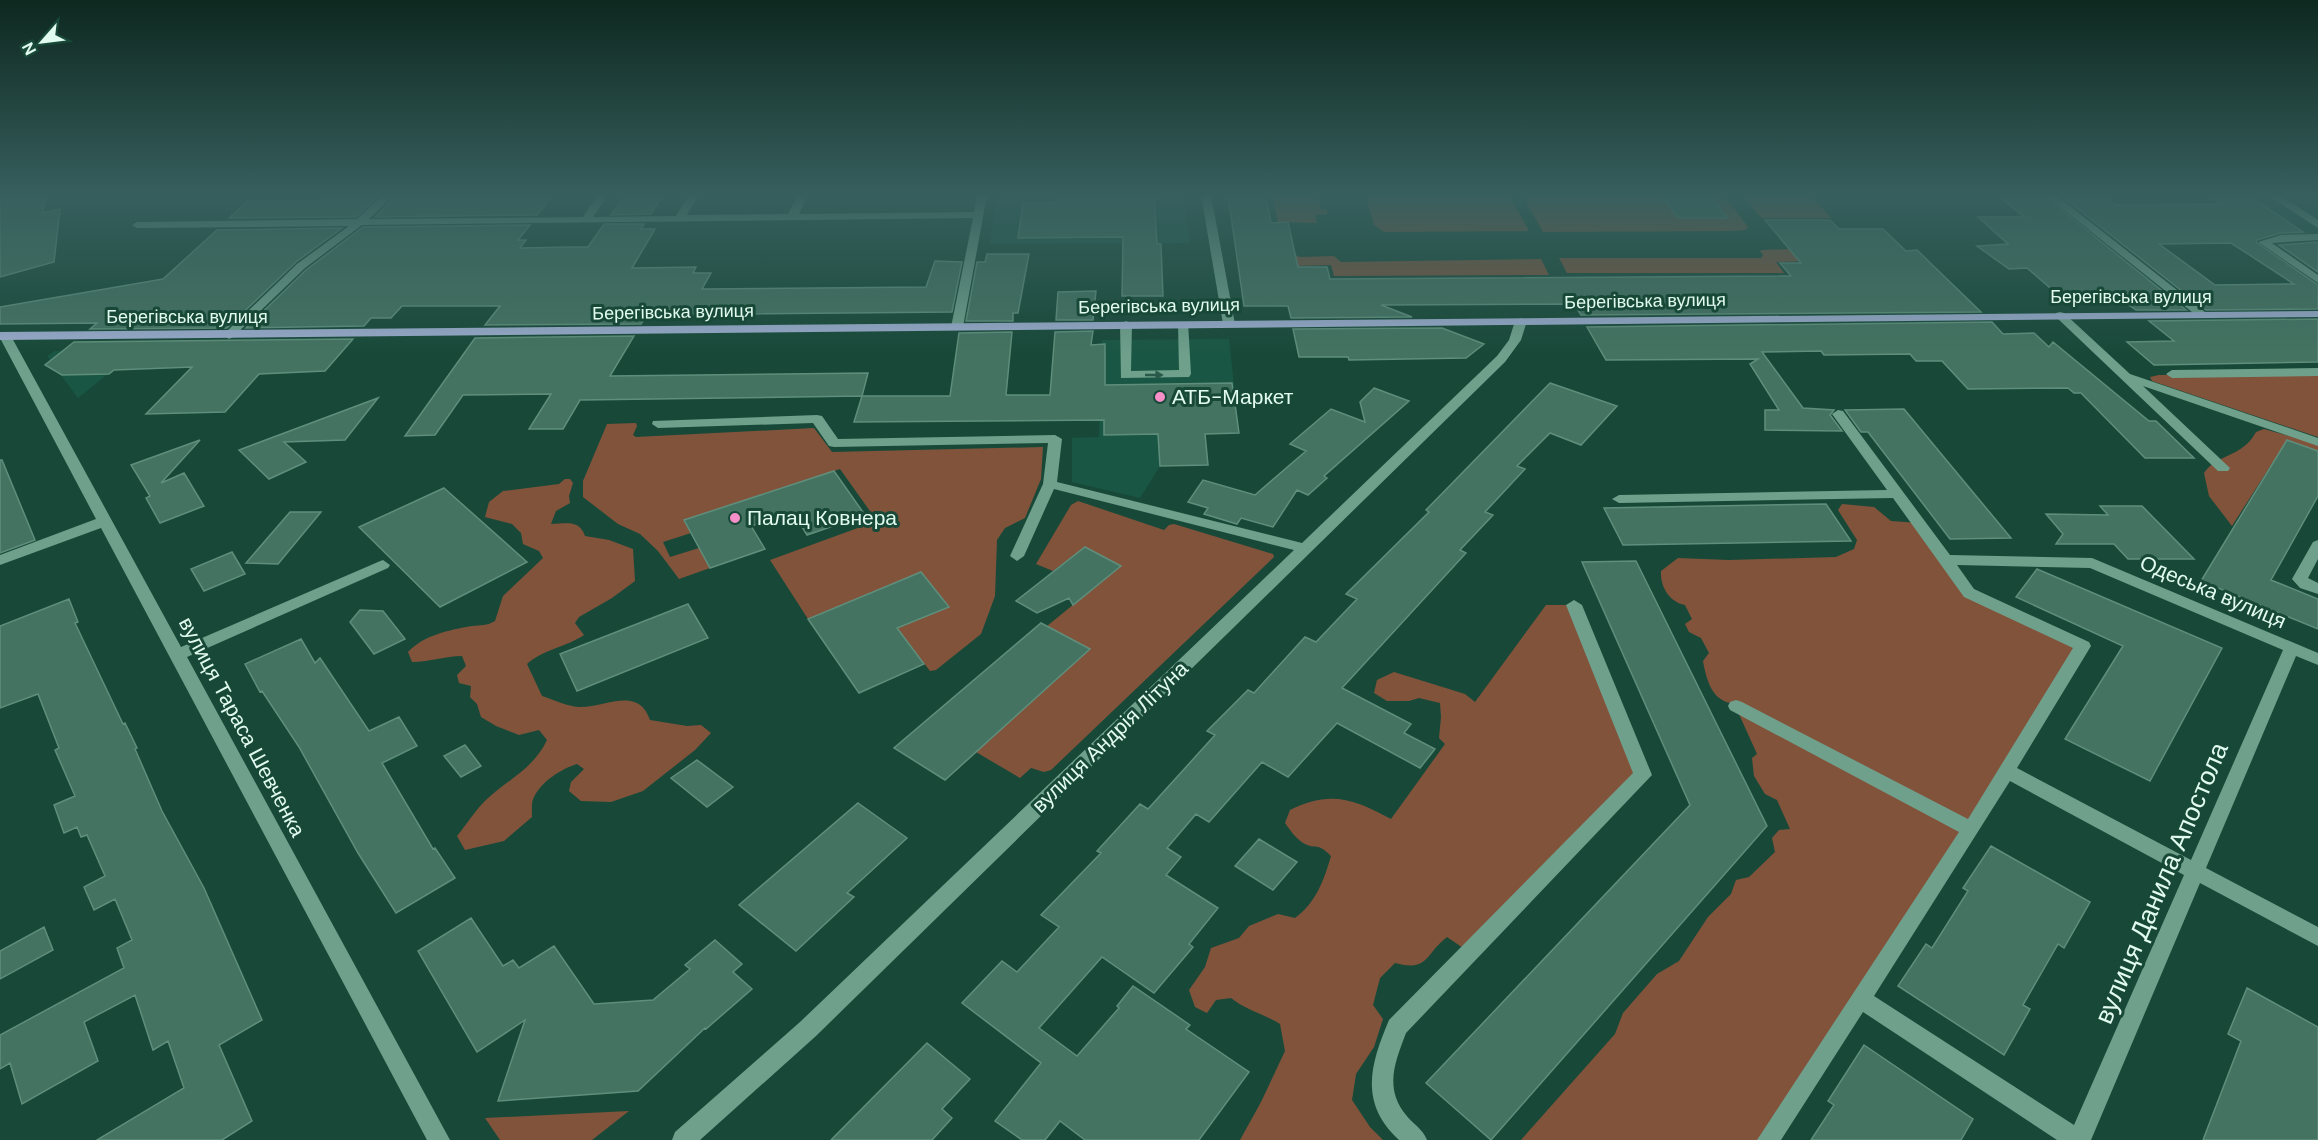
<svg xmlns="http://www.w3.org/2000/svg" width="2318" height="1140" viewBox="0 0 2318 1140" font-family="'DM Sans',sans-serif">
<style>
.built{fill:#1a5644}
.green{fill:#82533b}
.building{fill:#447361;stroke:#5f8f7c;stroke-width:1.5;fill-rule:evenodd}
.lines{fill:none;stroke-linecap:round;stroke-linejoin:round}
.minor{fill:#6fa08c;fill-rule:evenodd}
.major{fill:#9baccd;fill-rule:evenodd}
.oneway{fill:#295a49}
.poi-dot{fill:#f98fc8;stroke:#184938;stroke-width:2}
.labels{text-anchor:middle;stroke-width:6;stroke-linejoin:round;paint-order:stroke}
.far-street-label{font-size:18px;fill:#e2fbf0;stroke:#184938}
.poi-label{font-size:21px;fill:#e2fbf0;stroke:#184938;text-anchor:start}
.street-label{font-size:21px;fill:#e2fbf0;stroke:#184938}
.near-street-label{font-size:26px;fill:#e2fbf0;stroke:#184938}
</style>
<rect width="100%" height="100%" fill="#184938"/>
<path class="built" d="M 998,195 L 1184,195 L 1190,243 L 989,244 Z
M 2208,195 L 2318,195 L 2318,241 L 2277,241 Z
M 1229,339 L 1239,433 L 1205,434 L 1208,465 L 1160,466 L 1140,498 L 1072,482 L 1072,438 L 1099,437 L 1102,340 Z
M 137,350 L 78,398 L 47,356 L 55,351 Z"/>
<path class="green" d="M 1272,195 L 1317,195 L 1321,209 L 1326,209 L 1328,214 L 1315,215 L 1317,223 L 1278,222 Z
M 1366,195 L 1509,195 L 1529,231 L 1384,232 L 1374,225 Z
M 1522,195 L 1724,195 L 1748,227 L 1745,230 L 1735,231 L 1543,232 Z
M 1742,195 L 1810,195 L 1831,218 L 1762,218 Z
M 1277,236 L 1292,236 L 1295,255 L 1300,257 L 1334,256 L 1341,262 L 1541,259 L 1549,275 L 1334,276 L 1331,265 L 1293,266 Z
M 1789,247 L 1809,261 L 1776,262 L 1784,273 L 1567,273 L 1559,258 L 1761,258 L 1763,255 L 1760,251 L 1763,250 L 1789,249 Z
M 2318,374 L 2318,437 L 2152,381 L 2150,377 L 2159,375 Z
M 636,423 L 637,426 L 633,435 L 636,437 L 814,428 L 832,452 L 1043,447 L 1041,479 L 1025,518 L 1005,528 L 997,540 L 995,596 L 981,634 L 936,670 L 930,671 L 897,628 L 949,606 L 921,572 L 808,619 L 770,560 L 877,521 L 840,469 L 685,520 L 691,533 L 663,542 L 670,557 L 699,548 L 710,568 L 679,579 L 658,551 L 640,534 L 618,524 L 583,497 L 583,481 L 607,424 Z
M 2264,429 L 2318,444 L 2318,451 L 2287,440 L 2232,526 L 2209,496 L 2204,473 C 2217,454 2243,457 2256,432 Z
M 565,479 L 570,479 L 573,483 L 569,496 L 570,503 L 556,511 L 551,524 C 566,524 579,519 585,536 L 609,540 L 633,549 L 635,581 L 612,598 L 579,617 L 575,623 L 584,635 C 566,647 542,650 527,664 L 542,696 C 554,700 567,706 579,707 C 605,708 638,685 650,720 L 687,726 L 701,725 L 711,733 L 695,750 L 643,791 L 611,802 L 581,801 L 569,791 L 571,782 L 584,769 L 577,764 C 561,769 542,781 534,797 C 531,802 532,811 532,817 L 504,841 L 465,850 L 457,836 C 467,824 476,809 487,799 C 509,779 534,768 547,740 L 539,730 L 519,735 L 496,726 L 481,717 L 477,704 L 470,697 L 471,686 L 459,683 L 457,675 L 466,666 L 462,656 C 444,656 431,662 412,662 L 408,652 C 424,635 449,630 472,626 C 481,625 487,626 495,621 L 503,596 L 543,558 L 539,551 L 523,544 L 521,533 L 512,524 L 485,517 L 489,502 L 503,491 L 559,484 Z
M 1078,501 L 1164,530 L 1169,525 L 1174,524 L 1273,554 L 1274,557 L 1051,770 L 1044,772 L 1031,768 L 1020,778 L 976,752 L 1089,649 L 1047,626 L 1121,566 L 1085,547 L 1053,571 L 1036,564 L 1071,505 Z
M 1842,504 L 1874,507 L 1891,521 L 1919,523 L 1969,593 L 2083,646 L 1768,1140 L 1521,1140 L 1615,1034 L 1623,1013 L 1657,974 L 1679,961 L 1708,917 L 1731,894 L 1736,880 L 1749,877 L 1775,852 L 1772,838 L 1779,830 L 1790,829 L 1777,800 L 1765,794 L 1754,776 L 1752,758 L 1757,754 L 1734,703 C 1712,703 1706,678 1703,661 L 1709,653 L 1701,638 L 1689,632 L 1685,624 L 1692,619 L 1685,605 C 1669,602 1660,586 1661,571 L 1678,558 L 1729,560 L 1836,557 L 1854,549 L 1857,540 L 1838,510 Z
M 1546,605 L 1574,605 L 1643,775 L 1469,952 L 1447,937 C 1424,955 1429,972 1395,963 L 1380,978 L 1373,1005 L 1383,1019 L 1374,1047 L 1356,1074 L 1352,1100 L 1370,1127 L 1383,1140 L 1240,1140 L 1261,1102 L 1285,1051 L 1280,1024 C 1264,1014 1246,1010 1231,998 L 1216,1000 L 1207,1013 L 1195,1007 L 1189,990 L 1205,967 L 1211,948 L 1239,938 L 1249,926 L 1278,914 L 1295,918 C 1316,903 1324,880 1331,856 C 1317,842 1319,850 1305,844 C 1297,840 1290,830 1285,823 L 1290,810 C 1330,790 1354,799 1391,819 L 1445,744 L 1439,738 L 1441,717 L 1440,703 L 1419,698 L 1409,701 L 1387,701 L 1374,693 L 1377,680 L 1394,672 L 1465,694 L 1475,702 Z
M 629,1111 L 592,1140 L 500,1140 L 485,1118 Z"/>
<path class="building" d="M 0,195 L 45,195 L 43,213 L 60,209 L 54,262 L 0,277 Z
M 423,195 L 553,195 L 537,215 L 375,217 L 394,198 L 421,198 Z
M 625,195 L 663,195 L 651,214 L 611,215 Z
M 1154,195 L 1157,244 L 1161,244 L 1163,296 L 1122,296 L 1123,237 L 1018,238 L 1023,203 L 1056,203 L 1056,197 Z
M 1228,195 L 1266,195 L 1271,223 L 1288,222 L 1298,267 L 1327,267 L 1330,279 L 1791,276 L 1780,263 L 1801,263 L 1765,220 L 1830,220 L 1839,229 L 1883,229 L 1906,251 L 1917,250 L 1981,312 L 1581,315 L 1574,304 L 1381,305 L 1412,317 L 1291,318 L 1288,306 L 1244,306 Z
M 1661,195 L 1709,195 L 1728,218 L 1678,218 Z
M 1997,195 L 2043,195 L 2186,310 L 2136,310 L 2122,300 L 2064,300 L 2027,268 L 2009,269 L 1977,246 L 2008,244 L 1978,217 L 2024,217 Z
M 2060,195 L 2102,195 L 2116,205 L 2220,204 L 2208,195 L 2248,195 L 2303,232 L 2280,233 L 2257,240 L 2256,242 L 2318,285 L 2318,309 L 2206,310 ZM 2231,243 L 2294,284 L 2215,285 L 2159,244 Z
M 326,198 L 377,198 L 356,217 L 229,218 L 248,201 L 324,200 Z
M 604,224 L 644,224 L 641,229 L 655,229 L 632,268 L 696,267 L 693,273 L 711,273 L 702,289 L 926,287 L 935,261 L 962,262 L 952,312 L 647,315 L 641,324 L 485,325 L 500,306 L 402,306 L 391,318 L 371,318 L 364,326 L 246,328 L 306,270 L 363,227 L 530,225 L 518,240 L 526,240 L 520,248 L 571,247 L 588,247 Z
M 342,228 L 296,262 L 227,328 L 90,329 L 97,323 L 0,324 L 0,307 L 163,279 L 217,230 Z
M 2318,242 L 2318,272 L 2279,245 Z
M 987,254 L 1029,254 L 1018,313 L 1013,313 L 1013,321 L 966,321 L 977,262 L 985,262 Z
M 1096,291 L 1093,320 L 1056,320 L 1058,292 Z
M 2318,319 L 2318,362 L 2154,365 L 2127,342 L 2174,341 L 2149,321 Z
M 1992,322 L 2003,334 L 2034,333 L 2049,347 L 2053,342 L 2149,421 L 2156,421 L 2194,458 L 2145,458 L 2081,393 L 2074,393 L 2068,388 L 1968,389 L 1942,361 L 1916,361 L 1910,354 L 1824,355 L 1821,351 L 1762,352 L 1803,408 L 1834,410 L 1830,415 L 1842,431 L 1765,430 L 1765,410 L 1779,410 L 1750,364 L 1758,359 L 1606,360 L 1587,327 Z
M 1442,328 L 1484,344 L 1466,358 L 1349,360 L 1348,357 L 1299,357 L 1293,329 Z
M 1093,331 L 1091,345 L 1105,344 L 1105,385 L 1232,383 L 1239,433 L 1205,434 L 1208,465 L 1160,466 L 1158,434 L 1104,435 L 1104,420 L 854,422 L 862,396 L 580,400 L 563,429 L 529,429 L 551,394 L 463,395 L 435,435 L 405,436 L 475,338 L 634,336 L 610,376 L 868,373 L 862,396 L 950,396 L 959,333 L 1012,332 L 1006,395 L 1050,395 L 1055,332 Z
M 353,339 L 325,371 L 259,374 L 225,412 L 146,414 L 192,367 L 114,370 L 109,374 L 62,375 L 45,365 L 74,342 Z
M 1550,383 L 1617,406 L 1581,445 L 1550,433 L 1517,466 L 1525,469 L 1485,512 L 1493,515 L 1460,550 L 1466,553 L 1342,688 L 1411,724 L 1404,733 L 1435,749 L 1420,768 L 1337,723 L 1288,777 L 1262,762 L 1209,822 L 1196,814 L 1167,848 L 1181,857 L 1166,875 L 1218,908 L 1189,944 L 1193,947 L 1154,993 L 1102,957 L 1039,1028 L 1077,1056 L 1119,1008 L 1117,1006 L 1133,986 L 1190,1025 L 1186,1029 L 1249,1072 L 1199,1140 L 1085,1140 L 1060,1121 L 1045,1140 L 1022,1140 L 995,1121 L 1041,1063 L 962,1003 L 1002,961 L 1017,972 L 1059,927 L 1041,915 L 1101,853 L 1097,851 L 1140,804 L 1148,809 L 1215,735 L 1207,731 L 1248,690 L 1254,693 L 1305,637 L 1316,642 L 1357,599 L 1346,594 L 1429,512 L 1426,510 Z
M 1374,388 L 1409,401 L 1324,476 L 1327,478 L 1308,495 L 1297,490 L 1273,527 L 1241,518 L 1237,524 L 1204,514 L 1208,508 L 1188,502 L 1203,480 L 1255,495 L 1306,451 L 1290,444 L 1331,409 L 1365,422 L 1360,402 Z
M 378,398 L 345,440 L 284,442 L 306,462 L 269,479 L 239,450 Z
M 1904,409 L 1967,485 L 2011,538 L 1950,539 L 1868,432 L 1861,432 L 1845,410 Z
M 200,440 L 161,483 L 184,473 L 204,506 L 160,523 L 146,498 L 150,496 L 131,465 Z
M 2287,440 L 2318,451 L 2318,496 L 2271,580 L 2318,599 L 2318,629 L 2201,581 Z
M 0,460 L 2,460 L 35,540 L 0,553 Z
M 834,471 L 865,515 L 807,535 L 793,512 L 751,526 L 765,549 L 710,568 L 684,520 Z
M 444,488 L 527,562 L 440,607 L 359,527 Z
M 1826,504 L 1851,541 L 1623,545 L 1604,508 Z
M 2100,506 L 2142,506 L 2194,559 L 2128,559 L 2114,544 L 2056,544 L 2063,534 L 2046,514 L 2108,515 Z
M 290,512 L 321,512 L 278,564 L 246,563 Z
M 1085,547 L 1121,566 L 1073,605 L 1069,598 L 1037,613 L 1016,601 Z
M 232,552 L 245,574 L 204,591 L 191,569 Z
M 1636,561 L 1767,826 L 1491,1140 L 1426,1083 L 1690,805 L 1582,562 Z
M 2037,569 L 2222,648 L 2150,781 L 2065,739 L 2123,646 L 2016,597 Z
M 921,572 L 949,607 L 897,628 L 924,664 L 859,693 L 808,619 Z
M 69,599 L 78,622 L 75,623 L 123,724 L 125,723 L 137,748 L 135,749 L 162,811 L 204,888 L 262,1020 L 219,1045 L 252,1121 L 222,1140 L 97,1140 L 184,1088 L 168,1041 L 153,1050 L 135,995 L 84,1022 L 98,1061 L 22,1104 L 10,1063 L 0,1069 L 0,1035 L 124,968 L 117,948 L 132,940 L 115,899 L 94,910 L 84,887 L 105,876 L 87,835 L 81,837 L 77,827 L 64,833 L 54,805 L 75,796 L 55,750 L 59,748 L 38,694 L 0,708 L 0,626 Z
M 688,604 L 708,638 L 577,691 L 560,654 Z
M 360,610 L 383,611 L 405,639 L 374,654 L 350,622 Z
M 1041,623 L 1090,649 L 945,780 L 894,748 Z
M 301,639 L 315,663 L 320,658 L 369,731 L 399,717 L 417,746 L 382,763 L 433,849 L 435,848 L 455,878 L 396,913 L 358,853 L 299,747 L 262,691 L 260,692 L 245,664 Z
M 465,745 L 481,766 L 461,777 L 444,756 Z
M 697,760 L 733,787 L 707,807 L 671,778 Z
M 858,803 L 907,838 L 847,893 L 854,897 L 796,951 L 739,905 Z
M 1259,839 L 1297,862 L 1273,890 L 1235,866 Z
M 1991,846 L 2090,902 L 2064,948 L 2058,944 L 2023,1005 L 2030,1009 L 2004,1055 L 1898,986 L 1926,944 L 1932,948 L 1968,891 L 1963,888 Z
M 471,918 L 503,966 L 513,960 L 519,968 L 554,946 L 594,1004 L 653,1000 L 690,969 L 685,965 L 715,940 L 742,964 L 733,972 L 752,989 L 706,1029 L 705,1028 L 638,1091 L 498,1101 L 525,1020 L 477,1052 L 418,951 Z
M 44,927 L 53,950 L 0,979 L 0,951 Z
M 2247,988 L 2318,1027 L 2318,1140 L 2203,1140 L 2241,1041 L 2228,1034 Z
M 927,1043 L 970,1079 L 942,1109 L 952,1118 L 932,1140 L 831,1140 Z
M 1864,1045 L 1973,1119 L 1961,1140 L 1811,1140 L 1834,1105 L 1828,1101 Z"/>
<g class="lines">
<path class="minor" d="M 383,195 L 394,195 L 369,219 L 583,217 L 598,195 L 608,195 L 593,217 L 676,216 L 689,195 L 699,195 L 687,215 L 788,214 L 798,195 L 808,195 L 799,214 L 974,212 L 977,195 L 987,195 L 963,327 L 957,330 L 951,327 L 973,218 L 362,225 L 305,268 L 233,337 L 229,339 L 223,335 L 225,333 L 297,264 L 349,226 L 137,228 L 132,225 L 137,222 L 357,219 Z
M 1201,195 L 1211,195 L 1235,324 L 1229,327 L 1223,324 Z
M 2045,195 L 2056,195 L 2205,312 L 2205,316 L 2197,316 Z
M 2267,195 L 2279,195 L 2318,220 L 2318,228 Z
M 2318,234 L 2318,240 L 2272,243 L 2318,275 L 2318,283 L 2258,242 L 2281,235 Z
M 2060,312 L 2064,313 L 2130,374 L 2318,438 L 2318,446 L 2143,386 L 2230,468 L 2228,471 L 2218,471 L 2056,317 L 2056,313 Z
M 1521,318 L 1527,321 L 1521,340 L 1505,362 L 816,1036 L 700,1140 L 672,1140 L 675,1132 L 800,1022 L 1294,550 L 1054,489 L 1024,556 L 1017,561 L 1010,556 L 1043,484 L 1048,443 L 834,447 L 829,446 L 813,423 L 658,428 L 652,424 L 653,421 L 817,415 L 822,416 L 838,439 L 1055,435 L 1062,439 L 1057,482 L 1302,543 L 1497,356 L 1509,340 L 1515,321 Z
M 1126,321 L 1132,324 L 1131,371 L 1179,370 L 1178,324 L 1180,322 L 1188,322 L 1191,374 L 1189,377 L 1121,378 L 1120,324 Z
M 5,332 L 11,336 L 181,647 L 378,562 L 383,560 L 390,565 L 388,568 L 187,657 L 450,1140 L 427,1140 L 101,528 L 0,565 L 0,555 L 96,519 L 0,338 L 1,334 Z
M 2318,368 L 2318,376 L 2172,378 L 2166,374 L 2172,370 Z
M 1838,410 L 1843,411 L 1950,555 L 2092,558 L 2318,653 L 2318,665 L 2296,656 L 2206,868 L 2318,927 L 2318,946 L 2200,883 L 2091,1140 L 2057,1140 L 1863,1012 L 1781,1140 L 1757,1140 L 1959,832 L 1730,710 L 1728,706 L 1730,702 L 1736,700 L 1742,702 L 1968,819 L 2073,648 L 1964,597 L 1893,498 L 1619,503 L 1612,499 L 1619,495 L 1887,490 L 1832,414 ZM 1957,565 L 2090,568 L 2283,650 L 2191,860 L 2017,768 L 2091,646 L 2089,642 L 1974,589 ZM 2010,781 L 2184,875 L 2074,1125 L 1874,996 Z
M 2318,540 L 2318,559 L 2308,578 L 2318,583 L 2318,594 L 2300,588 L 2292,579 L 2313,542 Z
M 1574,600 L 1582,605 L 1652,775 L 1406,1033 C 1395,1062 1384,1088 1406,1115 C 1413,1124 1423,1129 1427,1140 L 1399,1140 C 1359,1103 1370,1065 1389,1020 L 1633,773 L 1566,605 Z"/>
<path class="major" d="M 2318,311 L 2318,317 L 0,340 L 0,332 Z"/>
</g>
<defs><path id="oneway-solid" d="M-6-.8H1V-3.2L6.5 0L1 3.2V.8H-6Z" transform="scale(1.5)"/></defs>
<use class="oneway" href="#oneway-solid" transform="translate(1154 375)"/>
<linearGradient id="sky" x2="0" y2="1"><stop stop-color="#0d281f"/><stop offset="0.55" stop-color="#375f5e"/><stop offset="1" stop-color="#375f5e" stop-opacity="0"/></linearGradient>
<rect width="2318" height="355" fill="url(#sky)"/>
<g class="poi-dot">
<circle cx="1160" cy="397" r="6"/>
<circle cx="735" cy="518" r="6"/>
</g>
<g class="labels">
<g class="far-street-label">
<text x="2131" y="303">Берегівська вулиця</text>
<text transform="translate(1645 301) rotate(-1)" y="6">Берегівська вулиця</text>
<text transform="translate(1159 306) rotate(-1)" y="6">Берегівська вулиця</text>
<text transform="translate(673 312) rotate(-1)" y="6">Берегівська вулиця</text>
<text x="187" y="323">Берегівська вулиця</text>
</g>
<g class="poi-label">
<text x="1172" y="404">АТБ-Маркет</text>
<text x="747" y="525">Палац Ковнера</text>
</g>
<g class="street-label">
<text transform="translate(2213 592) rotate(23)" y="7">Одеська вулиця</text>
<text transform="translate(242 727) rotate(62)" y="7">вулиця Тараса Шевченка</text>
<text transform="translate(1110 737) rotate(-44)" y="7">вулиця Андрія Літуна</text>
</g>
<g class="near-street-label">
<text transform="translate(2161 883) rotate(-67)" y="9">вулиця Данила Апостола</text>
</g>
</g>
<g transform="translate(42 42) rotate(242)" stroke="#184938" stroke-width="4.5" paint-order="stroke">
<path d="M0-4.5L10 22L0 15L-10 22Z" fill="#e2fbf0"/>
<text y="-9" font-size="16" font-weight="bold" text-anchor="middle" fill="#e2fbf0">N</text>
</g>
</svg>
